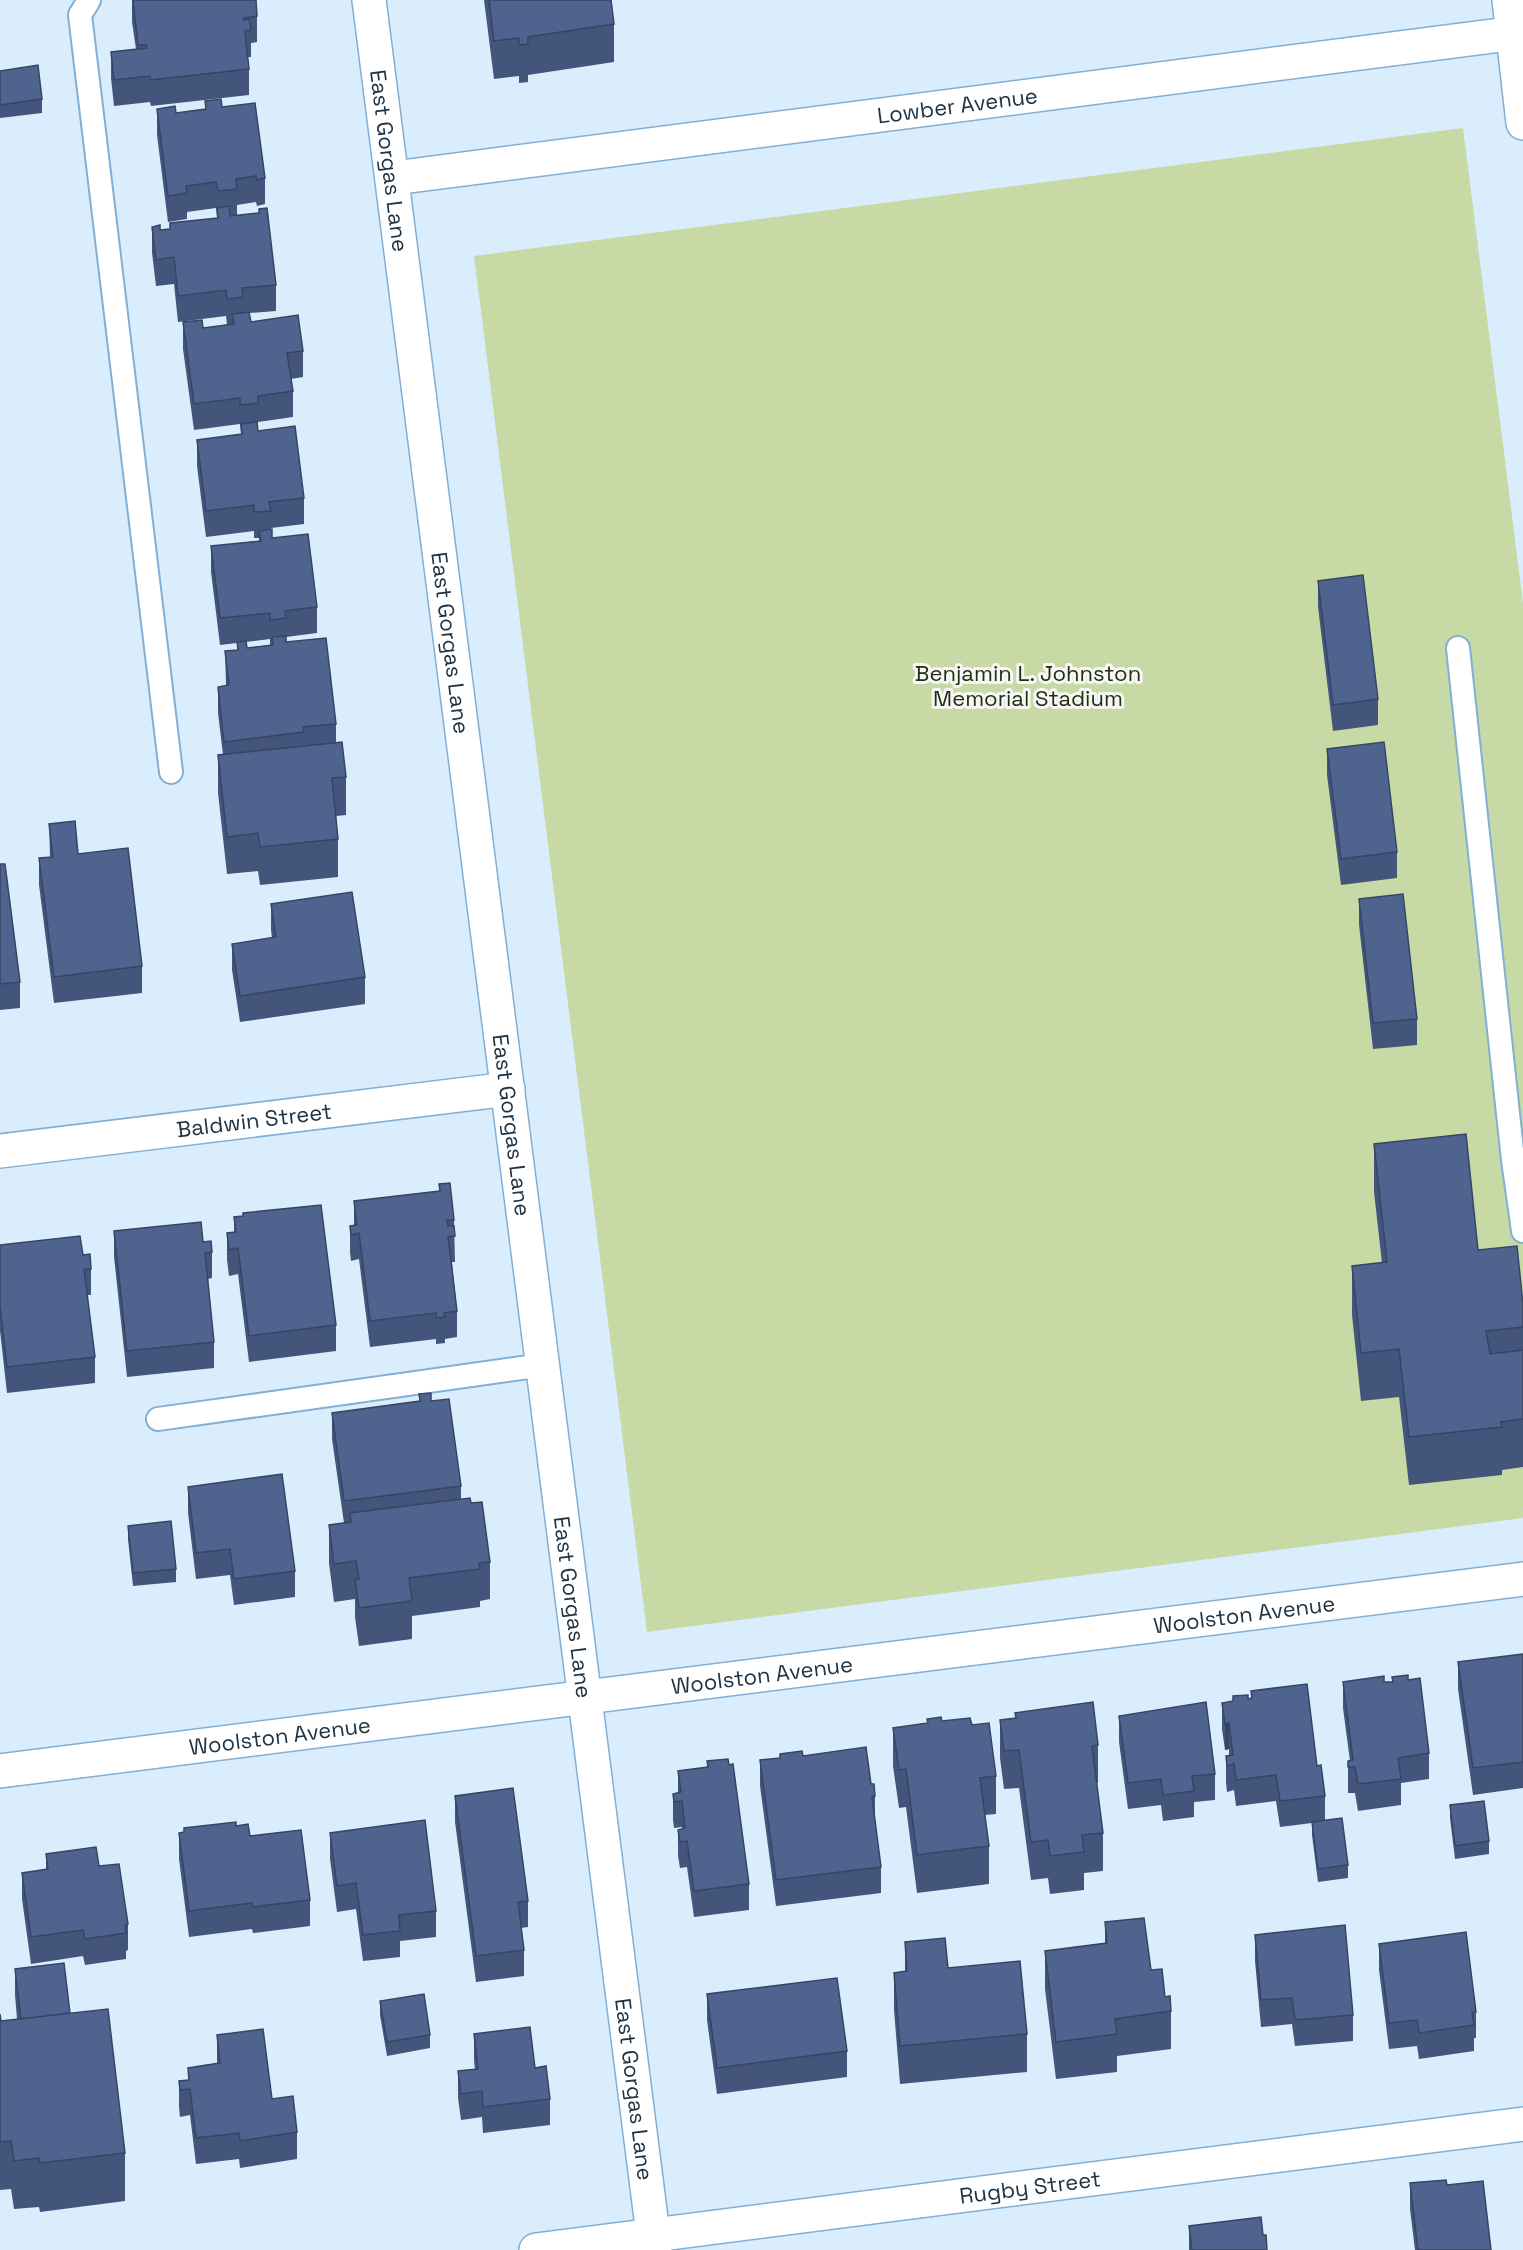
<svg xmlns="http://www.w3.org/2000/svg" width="1523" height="2250" viewBox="0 0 1523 2250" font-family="'Space Grotesk',sans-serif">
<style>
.green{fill:#c7daa6}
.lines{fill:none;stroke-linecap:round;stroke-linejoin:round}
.service-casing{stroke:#81afd5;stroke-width:26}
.minor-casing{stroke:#81afd5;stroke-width:36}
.service{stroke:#fff;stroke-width:22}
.minor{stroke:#fff;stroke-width:33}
.wall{fill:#44557b;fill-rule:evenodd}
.shaded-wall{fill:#374564}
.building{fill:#4f638f;stroke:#374564;stroke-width:1.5}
.labels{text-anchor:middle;stroke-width:6;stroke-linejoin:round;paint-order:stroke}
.street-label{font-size:22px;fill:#203342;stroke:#f7f7f7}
.park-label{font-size:22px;fill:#242e0f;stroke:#f7f7f7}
</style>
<rect width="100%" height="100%" fill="#daedfd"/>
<path class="green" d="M 1463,128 L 1523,603 L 1523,1518 L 647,1632 L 474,256 Z"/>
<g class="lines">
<g class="service-casing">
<path id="service" d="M 89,0 L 80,15 L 171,772
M 1458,648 L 1513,1160 L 1523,1159
M 1513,1160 L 1523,1231
M 158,1419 L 543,1365"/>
</g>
<g class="minor-casing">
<g id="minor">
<path id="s1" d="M 369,0 L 655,2250"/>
<path d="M 1509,0 L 1523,123"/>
<path id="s2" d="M 394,178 L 1523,32"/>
<path id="s3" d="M 0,1151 L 508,1089"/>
<path id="s4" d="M 0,1771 L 1523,1579"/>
<path id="s5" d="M 536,2250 L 1523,2124"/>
</g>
</g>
<use href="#service" class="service"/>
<use href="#minor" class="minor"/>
</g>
<path class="wall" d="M 132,0 L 256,0 L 257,16 L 257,42 L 251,43 L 251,57 L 248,57 L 249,69 L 249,95 L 151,106 L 150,102 L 114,106 L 111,78 L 111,52 L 136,49 L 132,22 Z
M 484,0 L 611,0 L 614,24 L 614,62 L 528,75 L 528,82 L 519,83 L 519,76 L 494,79 Z
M 0,71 L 42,99 L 42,113 L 0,118 Z
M 205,101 L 222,107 L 265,178 L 265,204 L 257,206 L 256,202 L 237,205 L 237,215 L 276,285 L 276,311 L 249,313 L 251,322 L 303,351 L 303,377 L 291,379 L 293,391 L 293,417 L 258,422 L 258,431 L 304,498 L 304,524 L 271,528 L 271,529 L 272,538 L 317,607 L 317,633 L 286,637 L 286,642 L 336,724 L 336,743 L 346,777 L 346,815 L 336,816 L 338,839 L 338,877 L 260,885 L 258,871 L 227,874 L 218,793 L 218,755 L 223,755 L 218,713 L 218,687 L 226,685 L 225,651 L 237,650 L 237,643 L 220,645 L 211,572 L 211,546 L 259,541 L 259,538 L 254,538 L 254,531 L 206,537 L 197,466 L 197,440 L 241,434 L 240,424 L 194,430 L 183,349 L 183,322 L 203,328 L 227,325 L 226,316 L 178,322 L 174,284 L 156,286 L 152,253 L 152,227 L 160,230 L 170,229 L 170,223 L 217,218 L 216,208 L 187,212 L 187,219 L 168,222 L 157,135 L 157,109 L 176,113 L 205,109 ZM 270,639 L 270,645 L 247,648 L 246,642 Z
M 1318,581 L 1378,699 L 1378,725 L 1333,731 L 1318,607 Z
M 1327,749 L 1397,852 L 1397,878 L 1341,885 L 1327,775 Z
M 49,824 L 78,854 L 142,966 L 142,993 L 54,1003 L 39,885 L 39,858 L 50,857 Z
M 0,864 L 20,982 L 20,1008 L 0,1010 Z
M 1359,899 L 1417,1019 L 1417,1045 L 1373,1049 L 1359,925 Z
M 271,904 L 365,977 L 365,1004 L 240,1022 L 232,970 L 232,944 L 272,938 L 271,930 Z
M 1374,1144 L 1478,1250 L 1523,1304 L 1523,1467 L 1502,1470 L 1502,1475 L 1409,1485 L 1399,1397 L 1361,1401 L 1352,1315 L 1352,1266 L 1382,1263 L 1374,1192 Z
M 439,1184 L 454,1220 L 455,1262 L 452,1262 L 457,1311 L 457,1337 L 445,1339 L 445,1343 L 436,1344 L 436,1339 L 370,1347 L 359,1259 L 351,1261 L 350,1252 L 350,1226 L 354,1226 L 354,1201 L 439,1191 Z
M 234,1217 L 336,1325 L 336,1351 L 249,1362 L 238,1274 L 229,1276 L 227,1260 L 227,1233 L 234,1232 Z
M 114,1231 L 203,1242 L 212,1252 L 212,1278 L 208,1279 L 214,1342 L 214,1368 L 127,1377 L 114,1257 Z
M 0,1245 L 91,1269 L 91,1295 L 87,1295 L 95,1357 L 95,1383 L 7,1393 L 0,1331 Z
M 419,1394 L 431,1401 L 461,1486 L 461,1499 L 471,1503 L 490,1562 L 490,1599 L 480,1601 L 480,1607 L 412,1616 L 412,1639 L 359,1646 L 355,1617 L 355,1599 L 334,1602 L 329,1563 L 329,1525 L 344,1523 L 332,1439 L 332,1413 L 419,1401 Z
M 188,1487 L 295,1571 L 295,1597 L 234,1605 L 230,1575 L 196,1579 L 188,1513 Z
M 128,1526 L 176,1569 L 176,1582 L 133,1586 L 128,1539 Z
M 1523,1654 L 1523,1788 L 1473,1795 L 1458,1689 L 1458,1662 Z
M 1392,1677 L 1408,1680 L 1429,1753 L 1429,1779 L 1401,1783 L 1401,1805 L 1358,1811 L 1355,1793 L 1348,1793 L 1348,1761 L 1350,1761 L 1343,1708 L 1343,1682 L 1392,1682 Z
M 1251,1691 L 1317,1766 L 1325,1796 L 1325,1820 L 1348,1865 L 1348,1878 L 1318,1882 L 1312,1835 L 1312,1823 L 1280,1827 L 1276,1801 L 1236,1806 L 1234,1790 L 1227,1792 L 1226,1782 L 1226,1756 L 1229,1755 L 1229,1749 L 1225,1750 L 1222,1729 L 1222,1703 L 1251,1698 Z
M 1015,1713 L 1098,1745 L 1098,1783 L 1096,1783 L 1103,1833 L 1103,1871 L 1084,1873 L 1084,1890 L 1050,1894 L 1048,1878 L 1031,1880 L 1019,1788 L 1004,1789 L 1000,1758 L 1000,1720 L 1015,1719 Z
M 1119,1716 L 1215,1774 L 1215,1800 L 1194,1802 L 1194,1817 L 1163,1821 L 1161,1805 L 1128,1809 L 1119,1742 Z
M 927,1719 L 972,1725 L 996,1776 L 996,1814 L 985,1815 L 989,1846 L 989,1884 L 917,1893 L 906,1807 L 899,1808 L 893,1766 L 893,1728 L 927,1723 Z
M 803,1756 L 875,1796 L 875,1819 L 881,1867 L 881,1893 L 776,1906 L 760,1786 L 760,1760 Z
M 707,1761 L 749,1884 L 749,1910 L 694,1917 L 687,1867 L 680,1868 L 678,1856 L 678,1830 L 682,1829 L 682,1827 L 674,1828 L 673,1820 L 673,1794 L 678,1793 L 678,1771 L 707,1767 Z
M 455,1796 L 528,1901 L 528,1927 L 521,1928 L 524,1950 L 524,1976 L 476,1982 L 455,1822 Z
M 1450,1805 L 1489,1841 L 1489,1854 L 1455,1859 L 1450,1818 Z
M 236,1826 L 250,1836 L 310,1900 L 310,1926 L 253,1933 L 252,1929 L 189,1937 L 179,1859 L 179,1833 Z
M 330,1833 L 436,1911 L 436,1937 L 400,1941 L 400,1957 L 363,1961 L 356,1909 L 337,1912 L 330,1859 Z
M 46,1854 L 99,1866 L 128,1924 L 128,1950 L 126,1951 L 126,1959 L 85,1965 L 83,1956 L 31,1964 L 22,1899 L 22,1873 L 46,1869 Z
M 1105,1922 L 1151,1970 L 1165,1997 L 1171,2011 L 1171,2049 L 1117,2056 L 1117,2072 L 1056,2079 L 1045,1989 L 1045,1951 L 1105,1943 Z
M 1255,1935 L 1353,2015 L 1353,2041 L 1295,2046 L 1292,2024 L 1261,2027 L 1255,1961 Z
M 905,1942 L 1027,2034 L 1027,2072 L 900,2084 L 894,2010 L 894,1973 L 905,1971 Z
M 1379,1944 L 1476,2012 L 1476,2038 L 1474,2038 L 1474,2051 L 1419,2059 L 1417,2046 L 1389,2049 L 1379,1970 Z
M 15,1969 L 70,2013 L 125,2153 L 125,2201 L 40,2212 L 39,2207 L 14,2209 L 11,2189 L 0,2190 L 0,2014 L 1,2021 L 17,2019 L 15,1995 Z
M 707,1994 L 847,2051 L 847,2077 L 717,2094 L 707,2020 Z
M 380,2001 L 430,2035 L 430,2048 L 387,2056 L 380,2015 Z
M 474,2034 L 535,2068 L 550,2099 L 550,2125 L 483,2133 L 482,2117 L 461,2120 L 458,2098 L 458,2071 L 475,2070 L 474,2060 Z
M 217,2035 L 272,2099 L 297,2132 L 297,2159 L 240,2168 L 239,2159 L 196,2164 L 190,2115 L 180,2117 L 179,2107 L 179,2081 L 188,2080 L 188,2068 L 217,2063 Z
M 1410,2183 L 1447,2185 L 1491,2250 L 1415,2250 L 1410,2209 Z
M 1189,2226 L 1263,2235 L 1267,2250 L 1189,2250 Z"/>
<path class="shaded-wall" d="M 1229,1723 L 1229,1749 L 1225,1750 L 1225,1724 Z"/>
<path class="building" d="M 133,0 L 256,0 L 257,16 L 243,18 L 244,20 L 249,19 L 251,30 L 245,31 L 245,33 L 249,69 L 151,80 L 150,76 L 114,80 L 111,52 L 147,48 L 146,45 L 138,45 Z
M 489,0 L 611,0 L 614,24 L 528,37 L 528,44 L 519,45 L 519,38 L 494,41 Z
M 38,65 L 42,99 L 0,105 L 0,71 Z
M 221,99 L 222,107 L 255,103 L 265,178 L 257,180 L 256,176 L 236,179 L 237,189 L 218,191 L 216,182 L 186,186 L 187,193 L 168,196 L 157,109 L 175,106 L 176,113 L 206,109 L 205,101 Z
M 229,206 L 230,216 L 259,213 L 259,209 L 267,208 L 276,285 L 242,288 L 243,297 L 227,299 L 226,290 L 178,296 L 174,257 L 156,260 L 152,227 L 160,225 L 160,230 L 170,229 L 170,223 L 218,218 L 217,208 Z
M 249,312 L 251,322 L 298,315 L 303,351 L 287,353 L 293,391 L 258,396 L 258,403 L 240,405 L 240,398 L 194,404 L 183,322 L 202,320 L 203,328 L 234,324 L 232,314 Z
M 257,422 L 258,431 L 295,426 L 304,498 L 269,502 L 271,511 L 254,512 L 254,505 L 206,511 L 197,440 L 242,434 L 241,424 Z
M 272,529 L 272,538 L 308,534 L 317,607 L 285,611 L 286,618 L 270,620 L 270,613 L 220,618 L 211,546 L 261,541 L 259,531 Z
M 1363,575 L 1378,699 L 1333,705 L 1318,581 Z
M 286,636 L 286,642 L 326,638 L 336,724 L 303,727 L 304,732 L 224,742 L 218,687 L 229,685 L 225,651 L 238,650 L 237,642 L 246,641 L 247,648 L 273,645 L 272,637 Z
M 342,742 L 346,777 L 332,778 L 338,839 L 260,847 L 258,833 L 227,837 L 218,755 Z
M 1384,742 L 1397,852 L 1341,859 L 1327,749 Z
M 75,821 L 78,854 L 128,848 L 142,966 L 54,977 L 39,858 L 53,857 L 49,824 Z
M 0,864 L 5,864 L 20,982 L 0,984 Z
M 352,892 L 365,977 L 240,996 L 232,944 L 276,937 L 271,904 Z
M 1403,894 L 1417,1019 L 1373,1023 L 1359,899 Z
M 1466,1134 L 1478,1250 L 1517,1246 L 1523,1304 L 1523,1327 L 1486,1331 L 1490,1354 L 1523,1350 L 1523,1419 L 1501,1422 L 1502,1427 L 1409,1437 L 1399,1349 L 1361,1353 L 1352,1266 L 1387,1262 L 1374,1144 Z
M 450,1183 L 454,1220 L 447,1220 L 448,1226 L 454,1226 L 455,1236 L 448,1237 L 457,1311 L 444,1313 L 445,1317 L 436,1318 L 436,1313 L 370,1321 L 359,1233 L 351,1235 L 350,1226 L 357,1225 L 354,1201 L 440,1191 L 439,1184 Z
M 321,1205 L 336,1325 L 249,1336 L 238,1248 L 229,1250 L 227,1233 L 236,1232 L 234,1217 L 243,1216 L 243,1213 Z
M 201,1222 L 203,1242 L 211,1241 L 212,1252 L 205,1253 L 214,1342 L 127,1351 L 114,1231 Z
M 80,1236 L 83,1255 L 90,1254 L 91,1269 L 84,1269 L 95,1357 L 7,1367 L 0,1305 L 0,1245 Z
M 431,1393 L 431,1401 L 449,1399 L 461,1486 L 344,1501 L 332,1413 L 420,1401 L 419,1394 Z
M 282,1474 L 295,1571 L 234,1579 L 230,1549 L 196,1553 L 188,1487 Z
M 470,1498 L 471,1503 L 482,1502 L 490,1562 L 479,1563 L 480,1569 L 409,1578 L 412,1601 L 359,1608 L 355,1580 L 359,1579 L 356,1561 L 334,1564 L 329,1525 L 351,1522 L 350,1513 Z
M 171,1521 L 176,1569 L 133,1573 L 128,1526 Z
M 1523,1654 L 1523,1762 L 1473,1768 L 1458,1662 Z
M 1408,1675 L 1408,1680 L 1420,1678 L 1429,1753 L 1398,1758 L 1401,1779 L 1358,1784 L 1355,1767 L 1348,1767 L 1348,1761 L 1353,1760 L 1343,1682 L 1384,1676 L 1384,1682 L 1393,1682 L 1392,1677 Z
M 1307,1684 L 1317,1766 L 1321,1765 L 1325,1796 L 1280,1801 L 1276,1775 L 1236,1780 L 1234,1764 L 1227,1766 L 1226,1756 L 1233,1755 L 1229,1723 L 1225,1724 L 1222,1703 L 1233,1701 L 1233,1696 L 1248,1695 L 1248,1699 L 1252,1698 L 1251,1691 Z
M 1093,1702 L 1098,1745 L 1092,1746 L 1103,1833 L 1082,1835 L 1084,1852 L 1050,1856 L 1048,1840 L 1031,1842 L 1019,1750 L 1004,1751 L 1000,1720 L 1016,1718 L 1015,1713 Z
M 1206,1702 L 1215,1774 L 1192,1776 L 1194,1791 L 1163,1795 L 1161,1779 L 1128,1783 L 1119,1716 Z
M 941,1717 L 942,1721 L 970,1718 L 972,1725 L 989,1723 L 996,1776 L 980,1778 L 989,1846 L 917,1855 L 906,1769 L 899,1770 L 893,1728 L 928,1723 L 927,1719 Z
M 866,1747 L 871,1784 L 874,1784 L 875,1796 L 872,1797 L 881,1867 L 776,1880 L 760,1760 L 780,1758 L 780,1754 L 802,1751 L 803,1756 Z
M 728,1759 L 729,1765 L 733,1764 L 749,1884 L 694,1891 L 687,1841 L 680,1842 L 678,1830 L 685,1828 L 682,1801 L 674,1802 L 673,1794 L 681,1792 L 678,1771 L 708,1767 L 707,1761 Z
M 513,1788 L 528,1901 L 518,1902 L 524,1950 L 476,1956 L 455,1796 Z
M 1484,1801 L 1489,1841 L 1455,1846 L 1450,1805 Z
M 1342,1818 L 1348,1865 L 1318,1869 L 1312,1822 Z
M 425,1820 L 436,1911 L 399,1915 L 400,1931 L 363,1935 L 356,1883 L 337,1886 L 330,1833 Z
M 236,1822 L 236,1826 L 248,1824 L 250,1836 L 301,1830 L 310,1900 L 253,1907 L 252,1903 L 189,1911 L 179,1833 L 184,1832 L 184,1828 Z
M 96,1847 L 99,1866 L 119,1864 L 128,1924 L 125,1925 L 126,1933 L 85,1939 L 83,1930 L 31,1937 L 22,1873 L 48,1869 L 46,1854 Z
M 1144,1918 L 1151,1970 L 1162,1969 L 1165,1997 L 1170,1996 L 1171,2011 L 1115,2019 L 1117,2034 L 1056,2042 L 1045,1951 L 1107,1943 L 1105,1922 Z
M 1345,1925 L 1353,2015 L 1295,2020 L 1292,1998 L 1261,2000 L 1255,1935 Z
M 1466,1932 L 1476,2012 L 1472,2012 L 1474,2025 L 1419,2033 L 1417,2020 L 1389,2023 L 1379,1944 Z
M 945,1938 L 948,1968 L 1020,1961 L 1027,2034 L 900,2046 L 894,1973 L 907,1971 L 905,1942 Z
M 64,1963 L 70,2013 L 21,2019 L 15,1969 Z
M 837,1978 L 847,2051 L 717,2068 L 707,1994 Z
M 424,1994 L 430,2035 L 387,2042 L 380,2001 Z
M 108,2009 L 125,2153 L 40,2163 L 39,2158 L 14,2161 L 11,2141 L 0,2142 L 0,2014 L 1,2021 Z
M 530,2027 L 535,2068 L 546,2066 L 550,2099 L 483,2107 L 482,2091 L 461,2094 L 458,2071 L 478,2069 L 474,2034 Z
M 263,2029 L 272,2099 L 293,2096 L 297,2132 L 240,2141 L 239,2133 L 196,2138 L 190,2089 L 180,2090 L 179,2081 L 189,2080 L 188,2068 L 220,2063 L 217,2035 Z
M 1446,2180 L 1447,2185 L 1483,2181 L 1491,2250 L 1418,2250 L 1410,2183 Z
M 1261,2217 L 1263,2235 L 1266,2235 L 1267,2250 L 1192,2250 L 1189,2226 Z"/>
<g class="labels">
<g class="street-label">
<text dy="8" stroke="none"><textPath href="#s2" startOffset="568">Lowber Avenue</textPath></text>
<text dy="8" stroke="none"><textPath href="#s1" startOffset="162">East Gorgas Lane</textPath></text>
<text dy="8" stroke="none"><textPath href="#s1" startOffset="648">East Gorgas Lane</textPath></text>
<text dy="8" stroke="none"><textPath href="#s3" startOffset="256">Baldwin Street</textPath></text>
<text dy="8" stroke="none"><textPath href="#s1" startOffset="1134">East Gorgas Lane</textPath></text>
<text dy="8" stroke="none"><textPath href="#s1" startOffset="1620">East Gorgas Lane</textPath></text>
<text dy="8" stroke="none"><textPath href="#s4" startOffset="1254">Woolston Avenue</textPath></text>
<text dy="8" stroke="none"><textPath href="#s4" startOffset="768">Woolston Avenue</textPath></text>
<text dy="8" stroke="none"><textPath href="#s4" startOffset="282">Woolston Avenue</textPath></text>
<text dy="8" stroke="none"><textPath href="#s1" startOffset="2106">East Gorgas Lane</textPath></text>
<text dy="8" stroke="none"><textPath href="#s5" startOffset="498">Rugby Street</textPath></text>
</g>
<g class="park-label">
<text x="1028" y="681">Benjamin L. Johnston<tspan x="1028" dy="25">Memorial Stadium</tspan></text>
</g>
</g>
</svg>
